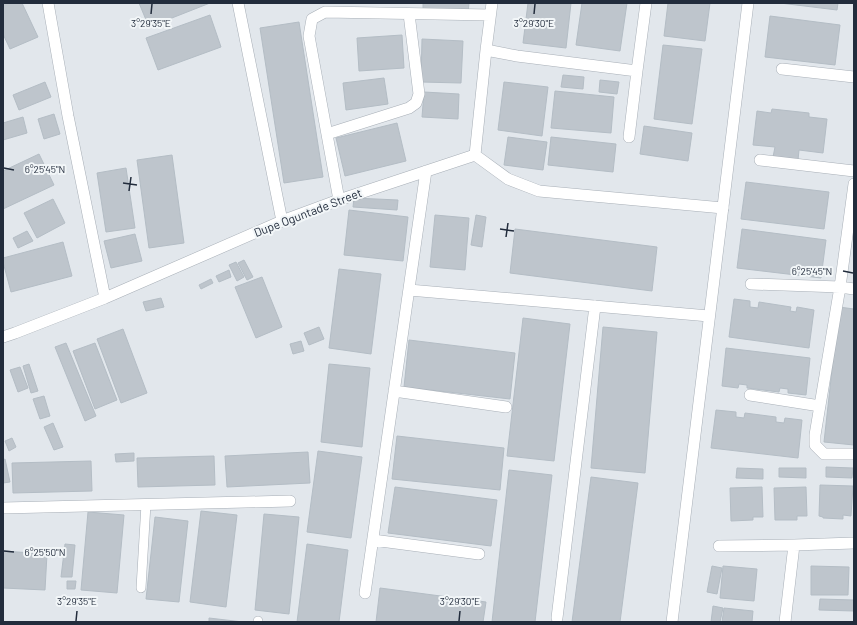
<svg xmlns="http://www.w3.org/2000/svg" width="857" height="625" viewBox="0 0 857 625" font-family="Barlow,sans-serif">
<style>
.building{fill:#bec5cc;stroke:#b4bdc5}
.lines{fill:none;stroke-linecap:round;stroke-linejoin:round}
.service-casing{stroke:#a8afb7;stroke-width:10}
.minor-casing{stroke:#a8afb7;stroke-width:12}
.tertiary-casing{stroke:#a8afb7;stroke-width:12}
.service{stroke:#fff;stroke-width:9}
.minor{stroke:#fff;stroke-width:11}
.tertiary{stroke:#fff;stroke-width:11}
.ticks{fill:none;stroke:#222c3c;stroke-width:1.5}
.labels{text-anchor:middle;stroke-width:4;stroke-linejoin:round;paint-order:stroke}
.street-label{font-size:12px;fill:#222c3c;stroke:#f2f6f8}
.ticks-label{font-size:10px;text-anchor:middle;fill:#222c3c;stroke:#f2f6f8;stroke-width:4;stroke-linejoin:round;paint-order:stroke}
</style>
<rect width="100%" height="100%" fill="#e2e7ec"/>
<path class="building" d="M 3,3 L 22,3 L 38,37 L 10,49 L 3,34 Z
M 139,3 L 210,3 L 149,27 Z
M 423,3 L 469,3 L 468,13 L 423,10 Z
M 528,3 L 571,3 L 566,48 L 523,43 Z
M 582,3 L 627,3 L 620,51 L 576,45 Z
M 668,3 L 710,3 L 705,41 L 664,36 Z
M 780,3 L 838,3 L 837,10 Z
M 210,15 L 221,47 L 158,70 L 146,38 Z
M 770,16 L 840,25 L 835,65 L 765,57 Z
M 299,22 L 323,177 L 284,183 L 260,28 Z
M 402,35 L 404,68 L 359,71 L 357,38 Z
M 422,39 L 463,41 L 461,83 L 421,82 Z
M 663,45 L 702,49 L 692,124 L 654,119 Z
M 563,75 L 584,77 L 583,89 L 561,87 Z
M 384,78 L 388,104 L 346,110 L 343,83 Z
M 600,80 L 619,82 L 617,94 L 599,92 Z
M 45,82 L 51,97 L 19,110 L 13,95 Z
M 504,82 L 548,87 L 542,136 L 498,130 Z
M 555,91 L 614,97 L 611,133 L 551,128 Z
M 424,92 L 459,94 L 458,119 L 422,117 Z
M 772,109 L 809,113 L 809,117 L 827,119 L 823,153 L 799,150 L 798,160 L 773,157 L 775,147 L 753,145 L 757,111 L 771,113 Z
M 54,114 L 60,134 L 44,139 L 38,119 Z
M 23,117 L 27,133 L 3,140 L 3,123 Z
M 397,123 L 406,161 L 345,176 L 336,138 Z
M 644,126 L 692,133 L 688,161 L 640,154 Z
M 508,137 L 547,142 L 543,170 L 504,165 Z
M 551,137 L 616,144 L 613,172 L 548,165 Z
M 39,154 L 54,185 L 3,209 L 3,171 Z
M 172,155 L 184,243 L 149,248 L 137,160 Z
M 126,168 L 135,228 L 106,232 L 97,173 Z
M 746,182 L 829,192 L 824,229 L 741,219 Z
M 354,198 L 398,200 L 397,210 L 353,207 Z
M 53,199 L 65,223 L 37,238 L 24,213 Z
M 349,210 L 408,217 L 403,261 L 344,255 Z
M 435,215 L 469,218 L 465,270 L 430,267 Z
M 476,215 L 486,217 L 482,247 L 471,245 Z
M 515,229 L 657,247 L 652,291 L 510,273 Z
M 742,229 L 826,240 L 821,278 L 737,268 Z
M 27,231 L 33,241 L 18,248 L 13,238 Z
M 135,234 L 142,261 L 111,268 L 104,241 Z
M 63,242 L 72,276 L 11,292 L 3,262 L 3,258 Z
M 244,260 L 253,277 L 247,280 L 238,263 Z
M 236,262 L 244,277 L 237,281 L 229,265 Z
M 339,269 L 381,274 L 371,354 L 329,348 Z
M 229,270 L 231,277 L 219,282 L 216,276 Z
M 262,277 L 282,327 L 256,338 L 235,287 Z
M 211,279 L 213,283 L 201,289 L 199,285 Z
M 161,298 L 164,307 L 146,311 L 143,302 Z
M 734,299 L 750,301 L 750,307 L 758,308 L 759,302 L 791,307 L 790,311 L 796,312 L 797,307 L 814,310 L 809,348 L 729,337 Z
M 839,307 L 854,309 L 854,445 L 824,442 Z
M 523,318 L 570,324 L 554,461 L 507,456 Z
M 319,327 L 324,339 L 309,345 L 304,333 Z
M 603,327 L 657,332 L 645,473 L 591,468 Z
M 123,329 L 147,393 L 121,403 L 97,339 Z
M 409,340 L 515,353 L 510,399 L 404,387 Z
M 301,341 L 304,351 L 293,354 L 290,344 Z
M 66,343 L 96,416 L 85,421 L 55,347 Z
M 95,343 L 117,400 L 95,409 L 73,351 Z
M 726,348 L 810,358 L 806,395 L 788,393 L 788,389 L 780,388 L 779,392 L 747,388 L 747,385 L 739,384 L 738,388 L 722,386 Z
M 29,364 L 38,391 L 31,393 L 23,366 Z
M 329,364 L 370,368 L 362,447 L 321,442 Z
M 20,367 L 28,388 L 18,392 L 10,370 Z
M 44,396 L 50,416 L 40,419 L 33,399 Z
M 716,410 L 736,412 L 736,417 L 744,418 L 745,413 L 776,417 L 776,422 L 784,423 L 785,418 L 802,420 L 798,458 L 711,448 Z
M 53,423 L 63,447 L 54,450 L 44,427 Z
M 397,436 L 504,448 L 500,490 L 392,479 Z
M 12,438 L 16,447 L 9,451 L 5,441 Z
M 318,451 L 362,457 L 351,538 L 307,532 Z
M 308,452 L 310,483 L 227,487 L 225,456 Z
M 134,453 L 134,461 L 116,462 L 115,454 Z
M 214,456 L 215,485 L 138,487 L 137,458 Z
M 5,459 L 10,482 L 3,483 L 3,460 Z
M 91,461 L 92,491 L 13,493 L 12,463 Z
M 826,467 L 853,468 L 852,478 L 826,477 Z
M 737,468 L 763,469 L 763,479 L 736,478 Z
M 779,468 L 806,468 L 806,478 L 779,477 Z
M 509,470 L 552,475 L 535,622 L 492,622 Z
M 591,477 L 638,483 L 620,622 L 572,622 Z
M 820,485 L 853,486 L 851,516 L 843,515 L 843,519 L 823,518 L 823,517 L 819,516 Z
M 395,487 L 497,500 L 491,546 L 388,533 Z
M 762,487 L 763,517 L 753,517 L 753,520 L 731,521 L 730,488 Z
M 806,487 L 807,516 L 797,516 L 797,520 L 775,520 L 774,488 Z
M 201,511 L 237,515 L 226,607 L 190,602 Z
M 88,512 L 124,515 L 117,593 L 81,590 Z
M 264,514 L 299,517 L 289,614 L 255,610 Z
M 155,517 L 188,521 L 179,602 L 146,599 Z
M 65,544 L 75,545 L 72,577 L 61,577 Z
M 307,544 L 348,550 L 339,622 L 297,622 Z
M 3,551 L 47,554 L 45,590 L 3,588 Z
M 712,566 L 722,568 L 717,594 L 707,592 Z
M 723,566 L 757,569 L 754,601 L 720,598 Z
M 811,566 L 849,567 L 848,595 L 811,595 Z
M 67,581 L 76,581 L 75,589 L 67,589 Z
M 380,588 L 486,602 L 483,622 L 376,622 Z
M 820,599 L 854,600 L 854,611 L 819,610 Z
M 713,606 L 723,608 L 720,622 L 711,622 Z
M 724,608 L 753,611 L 752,622 L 754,622 L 722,622 Z
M 209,618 L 243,622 L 209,622 Z"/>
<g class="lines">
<g class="service-casing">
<path id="service" d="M 141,588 L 146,504
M 258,622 L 258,621"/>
</g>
<g class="minor-casing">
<path id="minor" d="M 48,3 L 68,116 L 105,298
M 238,3 L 282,221
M 486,50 L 517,56 L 637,71 L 629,137
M 782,69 L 854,77
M 637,71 L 646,3
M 327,134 L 409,108 L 416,103 L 419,94 L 409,14
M 475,155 L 508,179 L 539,191 L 723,208
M 760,160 L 854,171
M 854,184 L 840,287 L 815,435 L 815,445 L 824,454 L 854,454
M 339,200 L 309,36 L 312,19 L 325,12 L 490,15
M 751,284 L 840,287 L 854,289
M 409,290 L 709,316
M 3,337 L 15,333 L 105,298 L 282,221 L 339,200 L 475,155 L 486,50 L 492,3
M 394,391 L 506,407
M 750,395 L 820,406
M 3,508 L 290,501
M 373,540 L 479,554
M 719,546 L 794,545 L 854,543
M 365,593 L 426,171
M 557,618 L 595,306
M 785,622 L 794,545"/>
</g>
<g class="tertiary-casing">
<path id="tertiary" d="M 672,622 L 748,3"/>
</g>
<use href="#service" class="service"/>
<use href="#minor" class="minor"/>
<use href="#tertiary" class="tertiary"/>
</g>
<path class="ticks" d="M 151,14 L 152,4M 534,14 L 535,4M 4,168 L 14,170M 123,183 L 137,185M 129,191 L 131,177M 500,229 L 514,231M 506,237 L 508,223M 843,271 L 853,273M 4,551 L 14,552M 76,621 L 77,611M 459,621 L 460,611"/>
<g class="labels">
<g class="street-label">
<text transform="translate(308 213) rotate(-21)" y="4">Dupe Oguntade Street</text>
</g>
</g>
<g class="ticks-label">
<text x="151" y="27">3°29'35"E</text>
<text x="534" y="27">3°29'30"E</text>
<text x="45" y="173">6°25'45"N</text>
<text x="812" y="275">6°25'45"N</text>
<text x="45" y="556">6°25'50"N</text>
<text x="77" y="605">3°29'35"E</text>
<text x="460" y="605">3°29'30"E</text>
</g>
<rect width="857" height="625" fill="none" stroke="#222c3c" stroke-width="8"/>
</svg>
